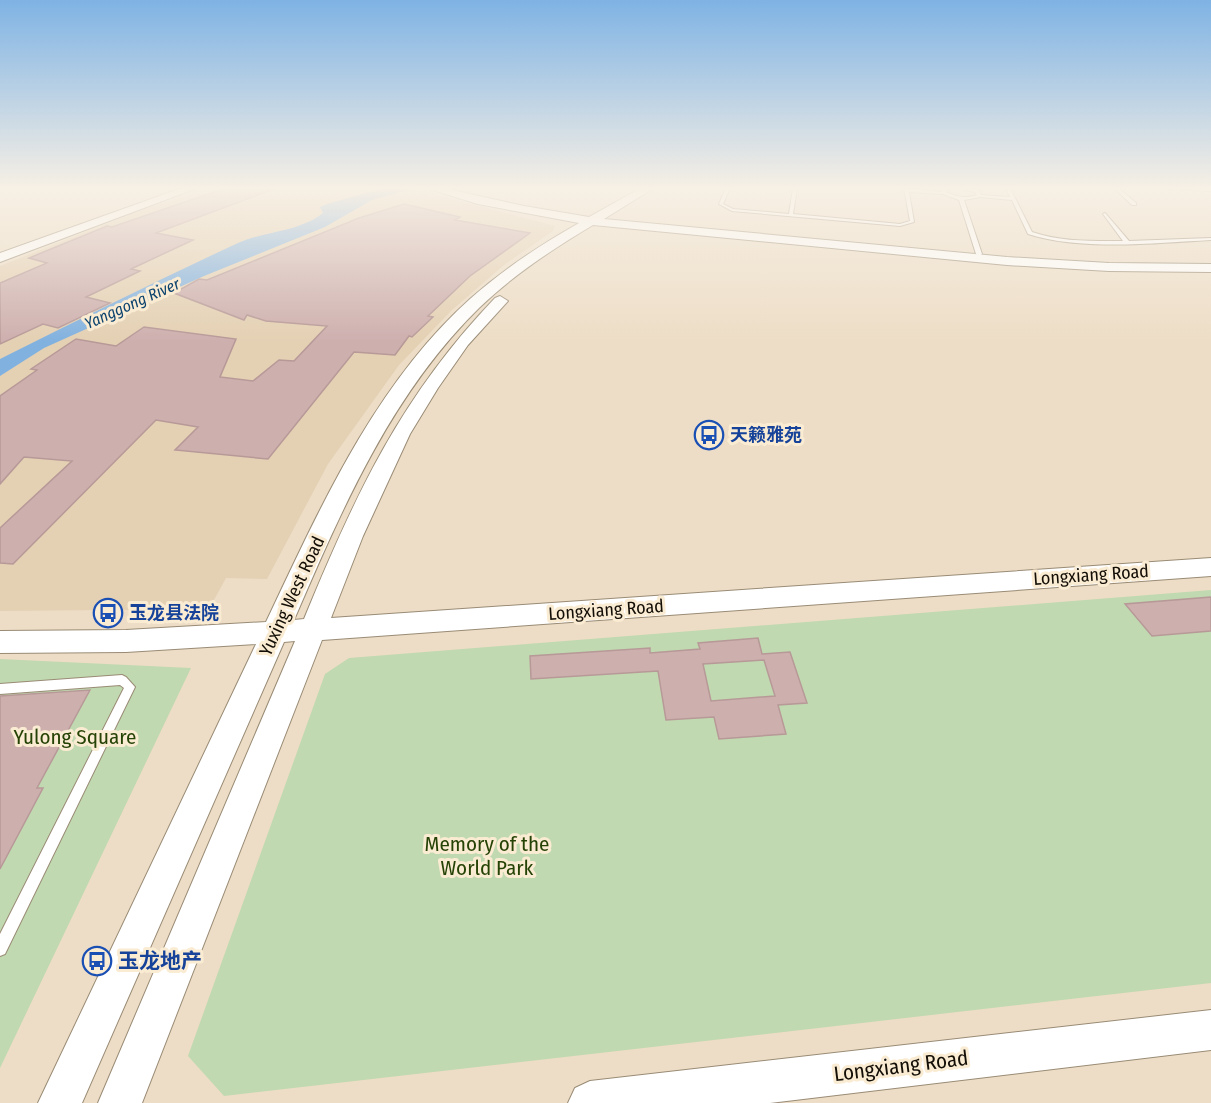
<svg xmlns="http://www.w3.org/2000/svg" width="1211" height="1103" viewBox="0 0 1211 1103" font-family="'Fira Sans Condensed','Noto Sans SC',sans-serif">
<style>
.built{fill:#e4d0b3}
.green{fill:#c0d9b0}
.water{fill:#81b1df}
.building{fill:#cdafae;stroke:#b79998;stroke-width:1.5;fill-rule:evenodd}
.lines{fill:none;stroke-linecap:round;stroke-linejoin:round}
.lane-casing{stroke:#998b75;stroke-width:2}
.secondary-casing{stroke:#998b75;stroke-width:2}
.lane{fill:#fff;fill-rule:evenodd}
.secondary{fill:#fff;fill-rule:evenodd}
.labels{text-anchor:middle;stroke-width:6;stroke-linejoin:round;paint-order:stroke}
.far-water-label{font-size:16px;font-style:italic;fill:#0d446f;stroke:#faebd3}
.transit-label{font-size:18px;font-weight:bold;fill:#164399;stroke:#faebd3;text-anchor:start}
.street-label{font-size:18px;fill:#130e06;stroke:#faebd3}
.near-park-label{font-size:21px;fill:#264306;stroke:#faebd3}
.near-transit-label{font-size:21px;font-weight:bold;fill:#164399;stroke:#faebd3;text-anchor:start}
.near-street-label{font-size:21px;fill:#130e06;stroke:#faebd3}
</style>
<rect width="100%" height="100%" fill="#edddc6"/>
<path class="built" d="M 210,188 L 412,188 L 555,226 L 553,231 L 504,265 L 451,311 L 399,365 L 328,464 L 267,579 L 226,578 L 209,609 L 0,611 L 0,266 L 141,210 Z"/>
<path class="green" d="M 1211,590 L 1211,983 L 224,1096 L 188,1056 L 325,674 L 349,658 Z
M 0,659 L 191,668 L 0,1068 Z"/>
<path class="water" d="M 383,188 L 416,188 L 372,200 L 325,227 L 204,276 L 44,348 L 0,376 L 0,359 C 78,320 158,280 238,243 C 265,231 299,232 323,213 L 320,207 L 327,204 Z"/>
<path class="building" d="M 226,188 L 277,188 L 156,233 L 193,240 L 131,269 L 140,271 L 86,297 L 110,303 L 58,328 L 43,324 L 0,344 L 0,283 L 47,263 L 29,258 L 107,226 L 112,227 Z
M 404,204 L 460,217 L 455,220 L 530,233 L 470,276 L 428,316 L 433,317 L 412,337 L 409,336 L 395,355 L 354,352 L 268,459 L 175,450 L 198,427 L 156,420 L 13,564 L 0,563 L 0,528 L 72,461 L 24,457 L 0,484 L 0,396 L 37,370 L 31,369 L 76,339 L 116,346 L 144,327 L 236,339 L 220,377 L 253,381 L 279,360 L 294,361 L 327,326 L 266,321 L 247,315 L 244,320 L 174,293 L 199,279 L 207,280 L 359,218 Z
M 1211,597 L 1211,631 L 1152,636 L 1125,604 Z
M 758,638 L 762,654 L 790,652 L 807,703 L 778,705 L 786,734 L 719,739 L 714,717 L 666,720 L 658,671 L 531,679 L 530,656 L 650,648 L 650,653 L 700,649 L 698,643 ZM 764,660 L 775,696 L 711,701 L 703,664 Z
M 90,690 L 37,788 L 43,788 L 0,869 L 0,696 Z"/>
<g class="lines">
<g class="lane-casing">
<path id="lane" d="M 726,188 L 730,188 L 723,204 L 733,209 L 789,214 L 793,188 L 797,188 L 793,214 L 900,224 L 910,221 L 904,188 L 942,192 L 942,188 L 950,188 L 946,190 L 946,192 C 957,197 966,199 977,195 L 975,192 L 963,189 L 963,188 L 979,190 L 981,195 L 1010,197 L 1006,188 L 1010,188 L 1032,232 C 1061,242 1093,241 1123,241 L 1103,214 L 1105,213 L 1129,241 L 1211,238 L 1211,240 C 1156,243 1080,251 1028,234 L 1012,200 L 980,197 L 964,200 L 982,254 L 979,256 L 976,254 L 959,200 L 943,194 L 909,192 L 914,222 L 900,226 L 732,211 L 719,204 Z
M 1114,188 L 1118,188 L 1136,203 L 1136,205 L 1132,205 Z
M 1167,188 L 1211,189 L 1211,191 L 1169,189 Z
M 122,675 L 126,677 L 135,687 L 5,954 L 0,956 L 0,934 L 124,688 L 120,685 L 0,694 L 0,684 Z"/>
</g>
<g class="secondary-casing">
<path id="secondary" d="M 182,188 L 197,188 L 0,262 L 0,253 Z
M 426,188 L 443,188 L 524,206 L 589,217 L 641,188 L 654,188 L 604,219 L 1007,257 L 1109,263 L 1211,264 L 1211,272 L 1109,271 L 1007,265 L 593,225 C 553,249 513,275 479,308 C 391,394 342,509 294,620 L 304,619 C 355,495 401,396 495,298 L 500,296 L 508,301 L 468,345 L 438,388 L 410,434 L 363,536 L 331,618 L 1211,558 L 1211,576 L 322,640 L 142,1103 L 98,1103 L 295,641 L 284,642 L 82,1103 L 38,1103 L 256,644 L 126,652 L 0,653 L 0,631 L 126,630 L 266,622 C 320,508 375,384 470,299 C 504,269 540,245 579,223 L 478,204 Z
M 1211,1010 L 1211,1050 L 770,1103 L 568,1103 L 575,1088 L 590,1081 Z"/>
</g>
<use href="#lane" class="lane"/>
<use href="#secondary" class="secondary"/>
</g>
<linearGradient id="sky" x2="0" y2="1"><stop stop-color="#7fb3e4"/><stop offset="0.55" stop-color="#f7f0e5"/><stop offset="1" stop-color="#f7f0e5" stop-opacity="0"/></linearGradient>
<rect width="1211" height="342" fill="url(#sky)"/>
<defs>
<g id="bus-ring" transform="scale(1.5)"><circle r="9.5" fill="#faebd3" stroke="#1a4fb4" stroke-width="1.5"/><path d="M-5-6H5V4H4V6H2V4H-2V6H-4V4H-5ZM-3.5-4V0h7V-4ZM-3.5 1.2v1.5H-2V1.2ZM2 1.2v1.5H3.5V1.2Z" fill="#1a4fb4"/></g>
</defs>
<g fill-rule="evenodd">
<use href="#bus-ring" x="709" y="435"/>
<use href="#bus-ring" x="108" y="613"/>
<use href="#bus-ring" x="97" y="961"/>
</g>
<g class="labels">
<g class="far-water-label">
<text transform="translate(132 303) rotate(-24)" y="6">Yanggong River</text>
</g>
<g class="transit-label">
<text x="730" y="441">天籁雅苑</text>
<text x="129" y="619">玉龙县法院</text>
</g>
<g class="street-label">
<text transform="translate(1091 575) rotate(-4)" y="6">Longxiang Road</text>
<text transform="translate(292 596) rotate(-65)" y="6">Yuxing West Road</text>
<text transform="translate(606 610) rotate(-4)" y="6">Longxiang Road</text>
</g>
<g class="near-park-label">
<text x="75" y="744">Yulong Square</text>
<text x="487" y="851">Memory of the<tspan x="487" dy="24">World Park</tspan></text>
</g>
<g class="near-transit-label">
<text x="118" y="968">玉龙地产</text>
</g>
<g class="near-street-label">
<text transform="translate(901 1066) rotate(-7)" y="7">Longxiang Road</text>
</g>
</g>
</svg>
